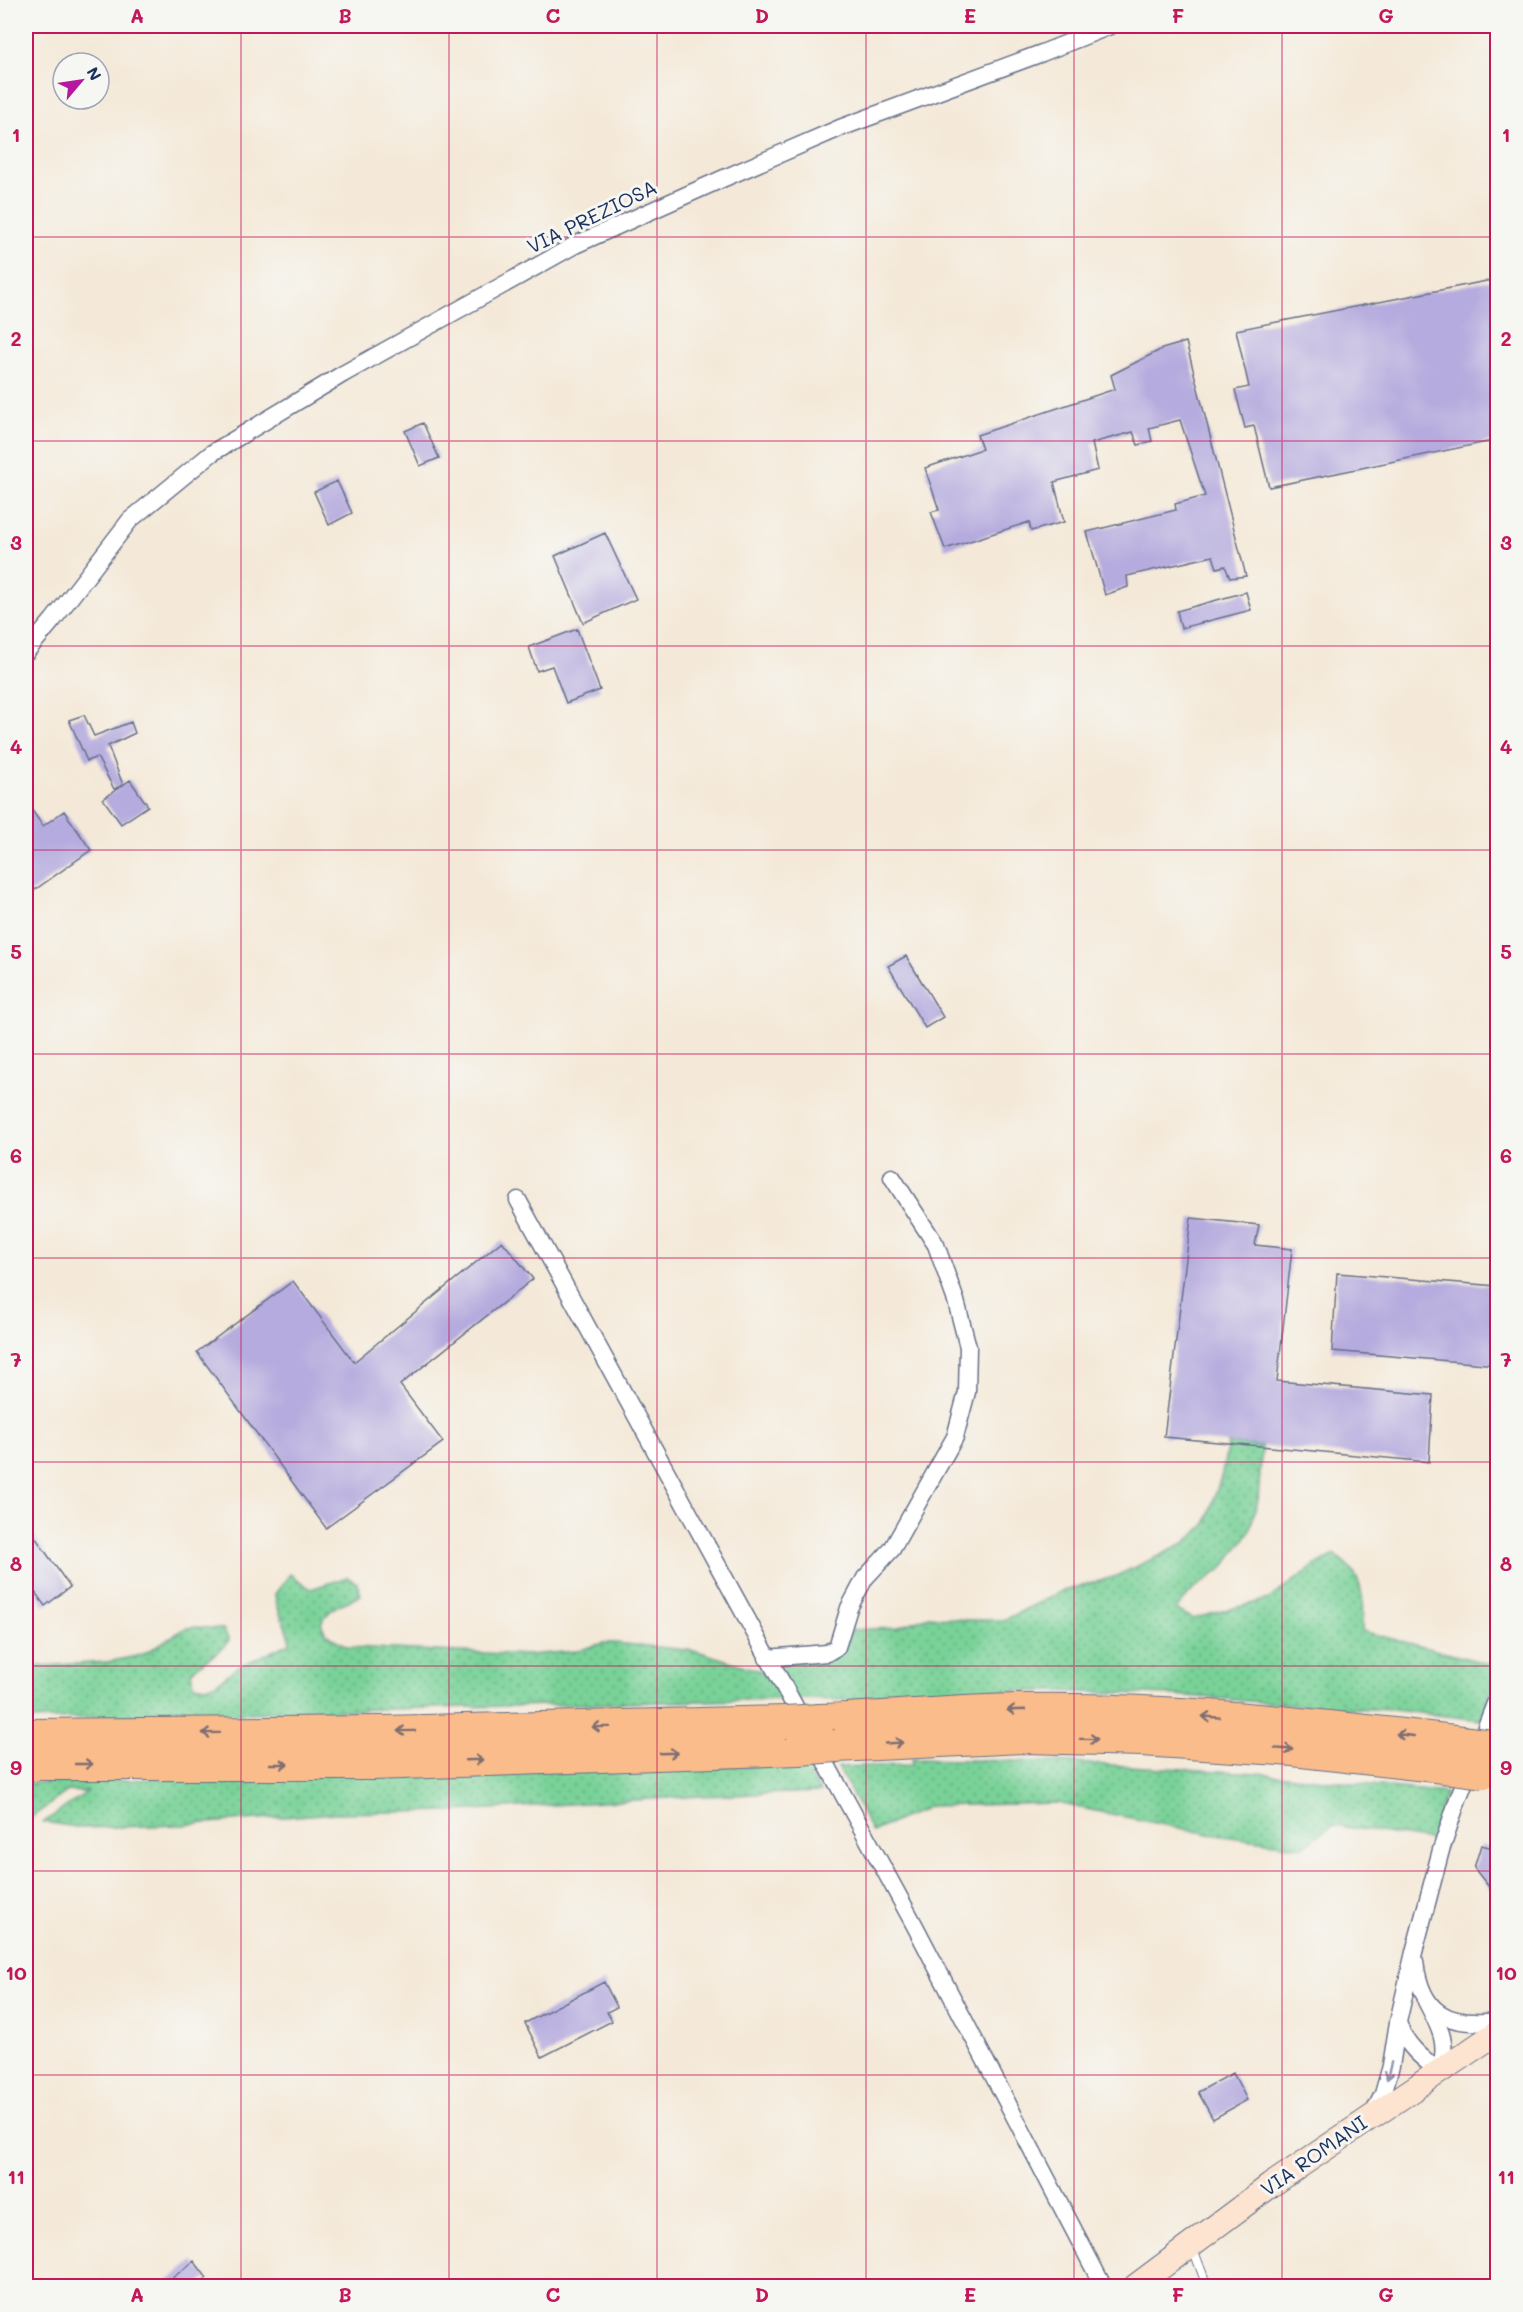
<svg xmlns="http://www.w3.org/2000/svg" width="1523" height="2312" viewBox="0 0 1523 2312" font-family="Mali,sans-serif">
<style>
.grass{fill:url(#grass-dots);stroke:#4a807b;stroke-width:1.5}
.building{fill:#b5abde}
.lines{fill:none;stroke-linecap:round;stroke-linejoin:round}
.lane-casing{stroke:#677089;stroke-width:10}
.street-casing{stroke:#677089;stroke-width:19}
.secondary-casing{stroke:#677089;stroke-width:26}
.highway-casing{stroke:#677089;stroke-width:34}
.lane{stroke:#fff;stroke-width:8}
.street{stroke:#fff;stroke-width:16}
.secondary{stroke:#fde4d0;stroke-width:24}
.highway{stroke:#f9bc8a;stroke-width:32}
.highway-bridge-casing{stroke:#677089;stroke-width:34;stroke-linecap:butt}
.highway-bridge{stroke:#f9bc8a;stroke-width:32}
.oneway{stroke:#7f6e72}
.oneway2{stroke:#8d97ae}
.grid{fill:none;stroke:#c2185b;stroke-width:1.5;stroke-opacity:0.55}
.labels{text-anchor:middle;stroke-width:6;stroke-linejoin:round;paint-order:stroke}
.street-label{font-size:20px;fill:#1b2f5e;stroke:#f6f6f2}
.neatline{fill:none;stroke:#c2185b;stroke-width:2}
.grid-label{font-size:20px;text-anchor:middle;font-weight:bold;fill:#c2185b}
</style>
<defs>
<pattern id="grass-dots" width="8" height="8" patternUnits="userSpaceOnUse" patternTransform="scale(1.5)"><rect width="8" height="8" fill="#79d298"/><path d="M2 2h.1M6 6h.1" fill="none" stroke="#62ab7f" stroke-width="1.8" stroke-linecap="round"/></pattern>
</defs>
<rect width="100%" height="100%" fill="#f6f6f2"/>
<filter id="ink" filterUnits="userSpaceOnUse"><feTurbulence type="fractalNoise" baseFrequency=".0167" numOctaves="2"/><feDisplacementMap in="SourceGraphic" scale="12" xChannelSelector="R" yChannelSelector="G"/><feConvolveMatrix kernelMatrix="1 2 1 2 8 2 1 2 1" color-interpolation-filters="sRGB"/></filter>
<filter id="wash" filterUnits="userSpaceOnUse"><feTurbulence type="fractalNoise" baseFrequency=".008" numOctaves="4" result="noise"/><feDisplacementMap in="SourceGraphic" scale="24" xChannelSelector="R" yChannelSelector="G"/><feGaussianBlur stdDeviation="1.35" result="paint"/><feColorMatrix in="noise" values="0 0 0 0 0 0 0 0 0 0 0 0 0 0 0 0 0 1.4 0 .05"/><feComposite in="paint" operator="in"/></filter>
<g filter="url(#wash)">
<rect width="100%" height="100%" fill="#f4e9d8"/>
<path class="grass" d="M 1228,1443 L 1262,1447 L 1258,1500 L 1249,1533 L 1222,1569 L 1195,1588 L 1176,1609 L 1192,1619 L 1269,1599 L 1316,1565 L 1334,1555 C 1366,1575 1363,1597 1362,1631 L 1497,1666 L 1498,1674 L 1480,1720 L 1394,1710 L 1325,1707 L 1174,1695 L 1051,1691 L 902,1690 L 904,1701 L 796,1699 L 778,1663 L 847,1642 L 852,1630 L 896,1628 L 929,1616 L 967,1620 L 1004,1620 L 1062,1591 L 1114,1577 L 1182,1545 L 1205,1525 L 1222,1474 Z
M 290,1574 L 311,1589 L 347,1577 L 357,1583 L 361,1595 C 342,1606 334,1602 321,1623 L 326,1634 L 348,1647 L 528,1655 L 577,1651 L 603,1643 L 615,1643 L 697,1651 L 767,1673 L 780,1699 L 200,1714 L 26,1720 L 26,1667 L 107,1662 L 142,1655 L 186,1628 L 198,1627 L 223,1629 L 229,1640 C 219,1656 203,1659 191,1672 L 194,1685 L 206,1687 L 218,1682 L 238,1667 L 290,1643 C 288,1625 276,1613 275,1594 Z
M 912,1759 L 1053,1762 L 1258,1773 L 1446,1793 L 1431,1840 L 1333,1825 L 1303,1847 L 1209,1834 L 1057,1803 L 930,1806 L 872,1832 L 838,1767 L 912,1765 Z
M 651,1764 L 806,1768 L 821,1792 L 701,1796 L 456,1811 L 334,1813 L 182,1825 L 82,1828 L 44,1822 L 87,1792 L 68,1791 L 26,1821 L 26,1783 Z"/>
<g id="blocks">
<path class="building" d="M 1497,279 L 1497,440 L 1269,487 L 1254,426 L 1245,428 L 1235,390 L 1249,387 L 1236,330 Z
M 1186,342 L 1246,576 L 1230,578 L 1225,566 L 1217,568 L 1213,556 L 1127,576 L 1128,587 L 1105,595 L 1087,532 L 1176,510 L 1175,504 L 1205,496 L 1180,420 L 1149,428 L 1152,441 L 1138,445 L 1133,432 L 1092,443 L 1098,470 L 1054,482 L 1064,522 L 1031,531 L 1029,522 L 945,549 L 931,512 L 939,510 L 925,468 L 982,449 L 977,435 L 1115,389 L 1111,375 L 1162,349 Z
M 423,423 L 439,458 L 420,466 L 405,431 Z
M 337,481 L 352,513 L 329,525 L 314,492 Z
M 605,533 L 636,599 L 583,623 L 555,556 Z
M 1246,592 L 1251,610 L 1181,628 L 1177,611 Z
M 577,629 L 600,690 L 566,703 L 552,666 L 537,671 L 529,647 Z
M 84,715 L 94,736 L 131,722 L 135,733 L 108,746 L 123,785 L 130,780 L 148,806 L 121,824 L 103,799 L 123,785 L 114,789 L 97,757 L 87,761 L 69,720 Z
M 26,802 L 43,826 L 64,811 L 91,850 L 26,896 Z
M 906,956 L 943,1017 L 925,1028 L 888,966 Z
M 1191,1218 L 1259,1225 L 1255,1245 L 1292,1249 L 1277,1381 L 1433,1395 L 1429,1462 L 1164,1437 Z
M 502,1241 L 533,1279 L 400,1385 L 443,1442 L 326,1528 L 197,1352 L 293,1281 L 354,1362 Z
M 1337,1273 L 1497,1286 L 1497,1365 L 1332,1351 Z
M 26,1524 L 70,1587 L 45,1606 L 26,1580 Z
M 1481,1845 L 1497,1849 L 1497,1897 L 1474,1868 Z
M 604,1982 L 617,2007 L 607,2012 L 612,2021 L 542,2057 L 525,2023 Z
M 1233,2073 L 1247,2100 L 1213,2119 L 1198,2092 Z
M 194,2261 L 207,2278 L 196,2286 L 162,2286 Z"/>
</g>
</g>
<g filter="url(#ink)">
<use href="#blocks" fill-opacity="0" stroke="#677089" stroke-width="1.5"/>
<g class="lines">
<g class="lane-casing">
<path id="lane" d="M 1192,2246 L 1207,2286"/>
</g>
<g class="street-casing">
<path id="street" d="M 26,652 L 53,620 L 130,520 L 212,453 L 343,374 L 575,245 L 722,179 L 840,128 L 1042,53 L 1110,26
M 518,1200 L 915,1926 L 1103,2286
M 767,1658 L 827,1653 L 837,1647 L 849,1608 L 865,1578 L 892,1549 L 955,1437 L 967,1392 L 968,1347 L 956,1301 L 936,1245 L 892,1177
M 1415,1962 C 1422,2014 1447,2027 1498,2021
M 1398,2022 C 1404,2044 1423,2059 1440,2072 C 1449,2043 1440,2028 1426,2001
M 1373,2114 L 1383,2094 L 1391,2066 L 1398,2022 L 1414,1952 L 1441,1850 L 1458,1799 L 1498,1696"/>
</g>
<g class="secondary-casing">
<path id="secondary" d="M 1136,2286 L 1271,2185 L 1498,2032"/>
</g>
<g class="highway-casing">
<path id="highway" d="M 820,1720 C 886,1718 953,1711 1019,1710 C 1167,1707 1316,1725 1463,1742
M 26,1735 L 381,1732 L 785,1722
M 836,1746 L 1023,1737 L 1142,1740 L 1293,1750 L 1452,1768
M 26,1764 L 373,1764 L 799,1749"/>
</g>
<use href="#lane" class="lane"/>
<use href="#street" class="street"/>
<use href="#secondary" class="secondary"/>
<use href="#highway" class="highway"/>
<g class="highway-bridge-casing">
<path id="highway-bridge" d="M 785,1722 L 820,1720
M 1463,1742 L 1494,1746
M 799,1749 L 836,1746
M 1452,1768 L 1483,1772"/>
</g>
<use href="#highway-bridge" class="highway-bridge"/>
</g>
<defs><path id="oneway-shaft" d="M-6 0H5M1.5-3L5.5 0L1.5 3" fill="none" stroke-width="1.6" stroke-linecap="round" stroke-linejoin="round" transform="scale(1.5)"/></defs>
<g class="oneway">
<use href="#oneway-shaft" transform="translate(1016 1710) rotate(178)"/>
<use href="#oneway-shaft" transform="translate(1211 1717) rotate(-176)"/>
<use href="#oneway-shaft" transform="translate(601 1727) rotate(179)"/>
<use href="#oneway-shaft" transform="translate(406 1731) rotate(179)"/>
<use href="#oneway-shaft" transform="translate(211 1733) rotate(179)"/>
<use href="#oneway-shaft" transform="translate(1405 1735) rotate(-174)"/>
<use href="#oneway-shaft" transform="translate(1089 1739) rotate(1)"/>
<use href="#oneway-shaft" transform="translate(894 1743) rotate(-3)"/>
<use href="#oneway-shaft" transform="translate(1284 1749) rotate(4)"/>
<use href="#oneway-shaft" transform="translate(669 1753) rotate(-2)"/>
<use href="#oneway-shaft" transform="translate(474 1760) rotate(-2)"/>
<use href="#oneway-shaft" transform="translate(84 1764)"/>
<use href="#oneway-shaft" transform="translate(279 1764)"/>
</g>
<use class="oneway2" href="#oneway-shaft" transform="translate(1389 2071) rotate(104)"/>
</g>
<path class="grid" d="M 241,26 L 241,2286M 449,26 L 449,2286M 657,26 L 657,2286M 866,26 L 866,2286M 1074,26 L 1074,2286M 1282,26 L 1282,2286M 26,237 L 1498,237M 26,441 L 1498,441M 26,646 L 1498,646M 26,850 L 1498,850M 26,1054 L 1498,1054M 26,1258 L 1498,1258M 26,1462 L 1498,1462M 26,1666 L 1498,1666M 26,1871 L 1498,1871M 26,2075 L 1498,2075"/>
<g class="labels">
<g class="street-label">
<text transform="translate(592 217) rotate(-26)" y="7">VIA PREZIOSA</text>
<text transform="translate(1314 2156) rotate(-35)" y="7">VIA ROMANI</text>
</g>
</g>
<rect width="1523" height="2312" fill="none" stroke="#f6f6f2" stroke-width="66"/>
<g transform="translate(81 81) rotate(61)"><circle r="28" fill="#f6f6f2" stroke="#9ea6b7" stroke-width="1.5"/>
<path d="M0-4.5L10 22L0 15L-10 22Z" fill="#b5179e"/>
<text y="-9" font-size="16" font-weight="bold" text-anchor="middle" fill="#1b2f5e">N</text>
</g>
<rect x="33" y="33" width="1457" height="2246" class="neatline"/>
<g class="grid-label">
<text x="137" y="23">A</text>
<text x="345" y="23">B</text>
<text x="553" y="23">C</text>
<text x="762" y="23">D</text>
<text x="970" y="23">E</text>
<text x="1178" y="23">F</text>
<text x="1386" y="23">G</text>
<text x="16" y="142">1</text>
<text x="1506" y="142">1</text>
<text x="16" y="346">2</text>
<text x="1506" y="346">2</text>
<text x="16" y="550">3</text>
<text x="1506" y="550">3</text>
<text x="16" y="754">4</text>
<text x="1506" y="754">4</text>
<text x="16" y="959">5</text>
<text x="1506" y="959">5</text>
<text x="16" y="1163">6</text>
<text x="1506" y="1163">6</text>
<text x="16" y="1367">7</text>
<text x="1506" y="1367">7</text>
<text x="16" y="1571">8</text>
<text x="1506" y="1571">8</text>
<text x="16" y="1775">9</text>
<text x="1506" y="1775">9</text>
<text x="16" y="1980">10</text>
<text x="1506" y="1980">10</text>
<text x="16" y="2184">11</text>
<text x="1506" y="2184">11</text>
<text x="137" y="2302">A</text>
<text x="345" y="2302">B</text>
<text x="553" y="2302">C</text>
<text x="762" y="2302">D</text>
<text x="970" y="2302">E</text>
<text x="1178" y="2302">F</text>
<text x="1386" y="2302">G</text>
</g>
</svg>
